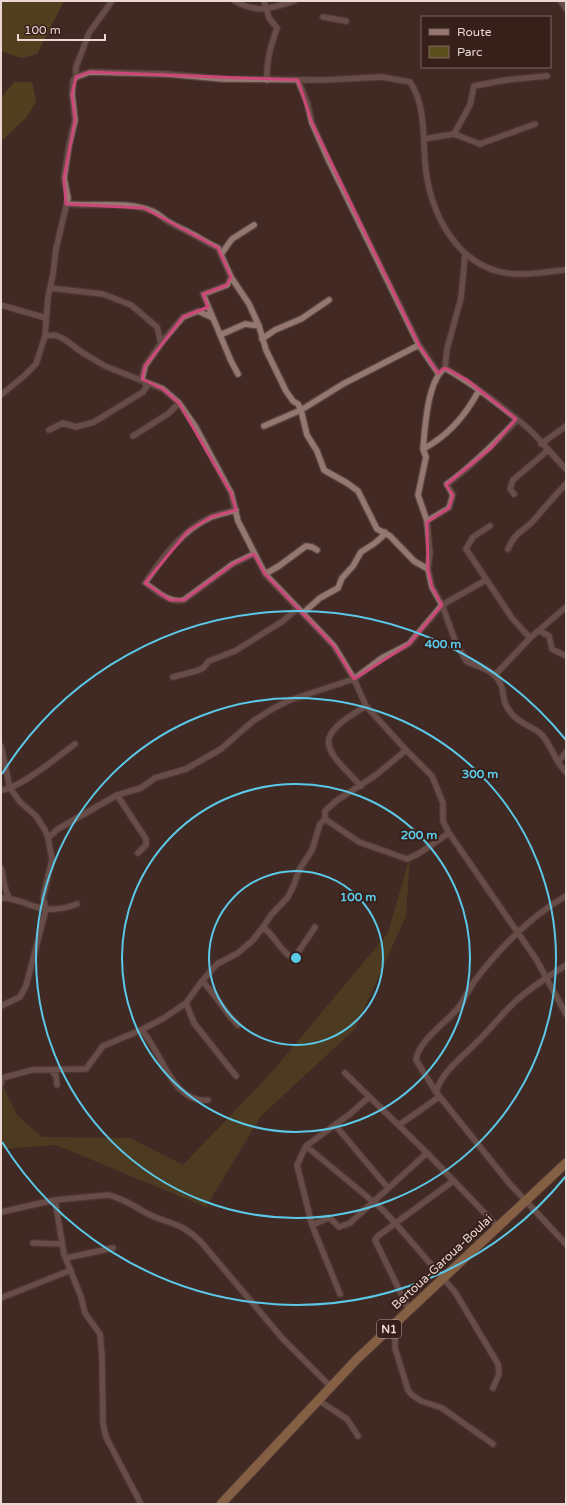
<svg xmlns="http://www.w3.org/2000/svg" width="567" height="1505" viewBox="0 0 567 1505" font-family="'Varela Round',sans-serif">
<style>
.green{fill:#5a511e}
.forest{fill:#645a1b}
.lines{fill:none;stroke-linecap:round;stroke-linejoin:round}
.minor-casing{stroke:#5a4541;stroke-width:8}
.trunk-casing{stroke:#5a4541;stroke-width:11}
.minor{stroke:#957771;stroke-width:5.5}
.trunk{stroke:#d8a06c;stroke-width:9}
.marked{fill:none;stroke:#cc4879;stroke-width:3;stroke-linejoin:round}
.ring{fill:none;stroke:#5ac8e6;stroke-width:2}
.labels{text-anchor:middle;stroke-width:4;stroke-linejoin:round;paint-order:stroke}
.shield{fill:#371f1a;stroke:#b4a09c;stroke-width:1}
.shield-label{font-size:11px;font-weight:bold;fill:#e9d8d4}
.street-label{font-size:12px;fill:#e9d8d4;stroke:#371f1a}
.centre{fill:#5ac8e6;stroke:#371f1a;stroke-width:2}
.ring-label{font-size:12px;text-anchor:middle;font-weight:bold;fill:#5ac8e6;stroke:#371f1a;stroke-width:4;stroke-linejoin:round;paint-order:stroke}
</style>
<rect width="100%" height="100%" fill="#422924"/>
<path class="green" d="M 410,856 L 406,916 L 355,1029 L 261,1116 L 206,1207 L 56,1145 L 1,1149 L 1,1082 L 17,1115 L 42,1137 L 130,1138 L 183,1165 L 272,1072 L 388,933 Z"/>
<path class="forest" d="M 1,1 L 64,1 L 37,54 L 21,58 L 1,51 Z
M 14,82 L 32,82 L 36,102 L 26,118 L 1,141 L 1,98 Z"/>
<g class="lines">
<g class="minor-casing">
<path id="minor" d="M 235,1 C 257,14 272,8 294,1
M 264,1 L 269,18 L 277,28 C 271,45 266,61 267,80
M 561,1 L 566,9
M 323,17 L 346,21
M 76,77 L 90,72 L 167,74 L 223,79 L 324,80 L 382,77 L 410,82 C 425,103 423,136 425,161 C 428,212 458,271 515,274 C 531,275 549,271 566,270
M 298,80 L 307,102 L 312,123 L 328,159 L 419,345 L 438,373
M 454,134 L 480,144 L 535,124
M 424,139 L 454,134 L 470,105 L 474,86 L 506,80 L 547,76
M 66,204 C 95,207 127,200 154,212 C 159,214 162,218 167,221 C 175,226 185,230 194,235 C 203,240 209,244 218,248 L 231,277 L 249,304 L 259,326 L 266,350 L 286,391 L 293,401 L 298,404 L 301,410 L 307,435 L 317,451 L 324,470 L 347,483 L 358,491 L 377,529 L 390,536 L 414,561 L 428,569
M 222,253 L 232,239 L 254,225
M 465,255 L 461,298 L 447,349 L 445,368 C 427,381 425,428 423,449 L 426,457 L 418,495 L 427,521 L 430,554 L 428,569 L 432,587 L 442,605 L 456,643 L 467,662 C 481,667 497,671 502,688 C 505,700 502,701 511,713 C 518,723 532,726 541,734 C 552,745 554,761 566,772
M 231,277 L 227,285 L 203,294 L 231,361 L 238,374
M 50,288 L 103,294 L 131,305 L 157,327 L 161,343
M 1,305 L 46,318
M 220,335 L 245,324 L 259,326
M 45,336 L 55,335 L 64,339 L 83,353 L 105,366 L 163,389 L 179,403 L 195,426 L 231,493 L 238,521 L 265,574 L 334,646 L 354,679 L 366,706 L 406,750 L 432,776 L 443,803 L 443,821 L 449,833 L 536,959 L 566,1014
M 262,339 L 275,330 L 301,319 L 329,300
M 445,368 C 473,384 499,404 523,424 C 539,437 552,455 566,469
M 1,395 L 24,376 L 36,364 L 45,336 L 48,297 L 53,274 L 56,249 L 68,198 L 64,178 L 69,145 L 75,120 L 72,94 L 73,81 L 76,77 L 76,67 L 89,33 L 112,1
M 264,426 L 301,410 L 343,384 L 419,345
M 49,430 L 63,423 L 76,427 L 94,422 L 143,392 L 147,386 L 142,379 L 145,366 L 161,343 L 183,317 L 198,311 L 211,317
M 133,436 L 168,414 L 179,403
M 541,444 L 566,426
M 423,449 C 448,436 466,415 479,390
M 514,494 L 510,489 L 513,480 L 546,452 L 546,449
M 236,510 C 228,512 219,514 211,517 C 182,530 163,557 145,583 C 157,591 169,604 184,600 L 233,564 L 254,554
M 427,521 L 449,508 L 453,495 L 447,484 C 472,466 494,444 515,422 L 516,419
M 490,526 L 473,537 L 466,549 L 512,618 L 530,638
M 508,549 C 516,530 523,533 535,519 C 545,507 555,495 566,484
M 265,574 L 279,566 L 306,546 L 312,547 L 317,550
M 303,613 L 320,598 L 338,588 L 342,578 L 353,566 L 361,552 L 375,543 L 384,535 L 385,532
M 540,631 L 549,636 L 552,649 L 566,656
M 495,675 L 530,638 L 566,607
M 173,677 L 196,671 L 203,668 L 209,661 L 235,651 L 283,621 L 298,608
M 1,746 L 10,788 L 20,802 L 36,816 L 45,830 L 48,838 L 52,859 L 43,898 L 46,909 L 26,986 L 20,997 L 1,1006
M 406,750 L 376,775 L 336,801 L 325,811 L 325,819 L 359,842 L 407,859 L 418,854 L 449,833
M 558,762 L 566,752
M 361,786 C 322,746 312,738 366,706
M 1,790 C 19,789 60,755 75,744
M 117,795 L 146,839 L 146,845 L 138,853
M 48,838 L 58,829 L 117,795 L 141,788 L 155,778 L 186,769 L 221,749 L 253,721 L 274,708 L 290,700 L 354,679 L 382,658 L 409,644 L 442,605 L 486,580
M 1,868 C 4,878 3,888 9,897
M 566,896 C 531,916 500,948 476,979 C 469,988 465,999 458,1008 C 447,1022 418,1041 416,1060 L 436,1092 L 509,1183 L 566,1244
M 1,898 C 14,897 24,904 37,907 C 50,911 64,909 77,904
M 315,927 L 297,954 L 291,957 C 279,949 275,936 263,927 L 272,914 L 288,897 L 294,885 L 299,870 L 312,850 L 320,824 L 325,819
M 202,981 C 216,994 224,1012 238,1025
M 186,1003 L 194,1023 L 236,1076
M 141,1030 C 161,1048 171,1104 208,1100
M 52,1071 L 56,1076 L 57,1085
M 345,1073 L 427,1153 L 498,1227
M 1,1084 L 2,1078 L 32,1070 L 86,1069 L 103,1046 L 141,1030 L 164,1018 L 186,1003 L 202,981 L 217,964 L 238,953 L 253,940 L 263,927
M 436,1092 C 442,1072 461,1058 476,1043 C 491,1029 503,1012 518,999 C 533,986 549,976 566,965
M 335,1125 L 388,1188
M 399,1125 L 439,1097
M 306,1146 L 382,1209 L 396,1224 L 455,1292 L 498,1364 L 499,1374 L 493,1388
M 55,1200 L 64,1254 L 81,1297 L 85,1313 L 100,1334 L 102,1355 L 103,1423 L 106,1437 L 141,1504
M 1,1212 L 55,1200 L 108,1195 C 124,1198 136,1208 150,1215 C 173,1225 182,1223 201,1242 L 283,1339 L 331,1387
M 312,1225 L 328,1218 L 331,1219 L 339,1227 L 350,1223 L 427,1153
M 33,1243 L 62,1244
M 66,1258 L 113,1248
M 340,1294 L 312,1225 L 297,1165 L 306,1146 L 350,1114 L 369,1097
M 1,1298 L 71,1270
M 409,1310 L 375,1240 L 378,1236 L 453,1181
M 395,1324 L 395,1348 L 408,1390 L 412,1395 L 421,1401 L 442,1408 L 493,1444
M 318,1400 L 347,1419 L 358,1436"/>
</g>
<g class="trunk-casing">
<path id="trunk" d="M 221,1504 L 357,1359 L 566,1163"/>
</g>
<use href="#minor" class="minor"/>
<use href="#trunk" class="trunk"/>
</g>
<path d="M0 0H567V1505H0ZM 90,72 L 298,80 L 312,123 L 419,345 L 438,373 L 445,368 L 467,380 L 516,419 L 491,448 L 446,485 L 453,495 L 449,508 L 427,522 L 428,569 L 432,587 L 442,605 L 409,644 L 354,679 L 334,646 L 265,574 L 254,554 L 233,564 L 184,600 L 170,600 L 145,583 L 188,531 L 211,517 L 236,510 L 231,493 L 179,403 L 163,389 L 142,379 L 145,366 L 183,317 L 208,307 L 203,294 L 227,285 L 231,277 L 218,248 L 144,208 L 66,204 L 64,178 L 75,120 L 72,94 L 76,77 Z" fill="#422924" fill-opacity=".55" fill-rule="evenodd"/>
<path class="marked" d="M 90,72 L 298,80 L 312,123 L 419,345 L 438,373 L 445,368 L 467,380 L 516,419 L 491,448 L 446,485 L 453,495 L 449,508 L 427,522 L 428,569 L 432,587 L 442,605 L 409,644 L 354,679 L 334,646 L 265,574 L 254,554 L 233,564 L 184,600 L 170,600 L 145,583 L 188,531 L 211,517 L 236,510 L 231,493 L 179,403 L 163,389 L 142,379 L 145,366 L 183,317 L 208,307 L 203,294 L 227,285 L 231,277 L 218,248 L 144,208 L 66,204 L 64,178 L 75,120 L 72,94 L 76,77 Z"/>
<g class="ring">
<circle cx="296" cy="958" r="87"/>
<circle cx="296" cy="958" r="174"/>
<circle cx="296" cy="958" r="260"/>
<path d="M566 1176A347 347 0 0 1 2 1142M2 774A347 347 0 0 1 566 740"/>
</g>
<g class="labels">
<rect class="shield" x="377" y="1320" width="24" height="18" rx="3"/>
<g class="shield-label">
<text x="389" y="1333">N1</text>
</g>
<g class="street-label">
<text transform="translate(442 1262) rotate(-43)" y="4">Bertoua-Garoua-Boulai</text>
</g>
</g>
<circle cx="296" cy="958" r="6" class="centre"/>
<g class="ring-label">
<text x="443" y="648">400 m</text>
<text x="480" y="778">300 m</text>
<text x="419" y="839">200 m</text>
<text x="358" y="901">100 m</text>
</g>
<rect width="567" height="1505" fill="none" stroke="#e9d8d4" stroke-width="4"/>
<rect x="421" y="16" width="130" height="52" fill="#371f1a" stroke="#7e6964"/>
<rect x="429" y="29" width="20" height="6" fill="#957771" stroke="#7e6964"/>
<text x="457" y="36" font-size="12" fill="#e9d8d4">Route</text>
<rect x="429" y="46" width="20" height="12" fill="#5a511e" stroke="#7e6964"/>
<text x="457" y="56" font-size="12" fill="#e9d8d4">Parc</text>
<path d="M18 34v6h87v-6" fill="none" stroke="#e9d8d4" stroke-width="2"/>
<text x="24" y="34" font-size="12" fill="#e9d8d4" stroke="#371f1a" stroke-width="3" paint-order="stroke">100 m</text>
</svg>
